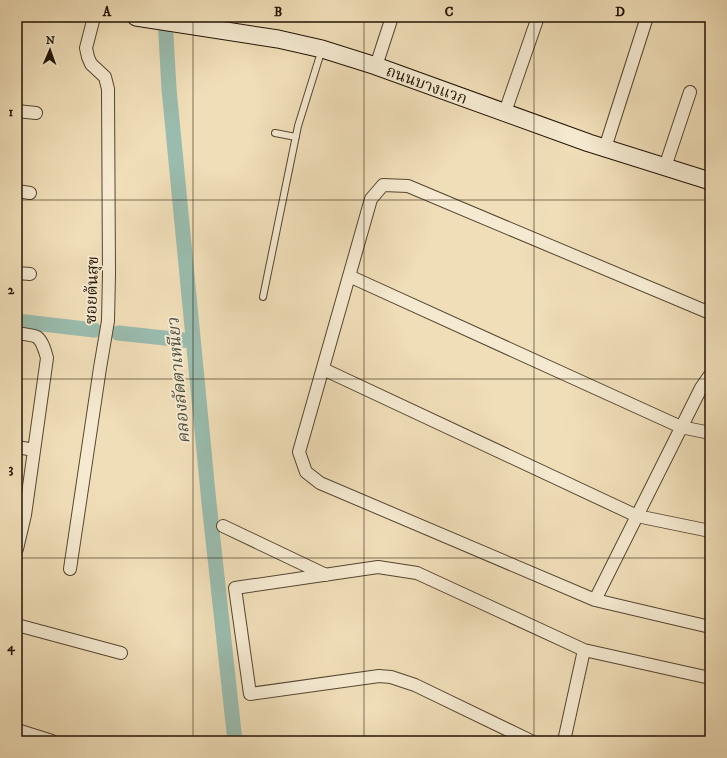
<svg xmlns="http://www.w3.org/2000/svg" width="727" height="758" viewBox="0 0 727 758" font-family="'IM FELL DW Pica','Noto Serif Thai',serif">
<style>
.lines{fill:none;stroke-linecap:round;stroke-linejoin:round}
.canal{stroke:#9abcae;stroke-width:15}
.lane-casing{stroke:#554630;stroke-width:8}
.street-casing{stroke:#554630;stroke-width:14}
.secondary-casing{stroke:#211303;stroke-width:19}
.lane{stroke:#f5ead1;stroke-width:6}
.street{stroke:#f5ead1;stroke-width:12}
.secondary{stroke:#f5ead1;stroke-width:17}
.grid{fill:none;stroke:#211303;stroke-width:1;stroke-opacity:0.55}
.labels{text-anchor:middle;stroke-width:4;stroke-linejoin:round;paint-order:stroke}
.street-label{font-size:16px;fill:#211303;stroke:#f5ead1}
.water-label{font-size:17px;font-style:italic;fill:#4b4e3f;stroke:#f5ead1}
.neatline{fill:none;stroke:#211303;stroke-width:1.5}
.grid-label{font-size:13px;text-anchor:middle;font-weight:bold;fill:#211303}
</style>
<rect width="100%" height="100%" fill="#f0deb8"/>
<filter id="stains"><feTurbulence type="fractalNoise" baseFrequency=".005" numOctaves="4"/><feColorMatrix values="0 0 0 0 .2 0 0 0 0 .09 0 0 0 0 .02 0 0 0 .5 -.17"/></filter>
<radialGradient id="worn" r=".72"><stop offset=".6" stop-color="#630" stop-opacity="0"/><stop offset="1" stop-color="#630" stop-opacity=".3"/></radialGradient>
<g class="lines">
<path class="canal" d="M 165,17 L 169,89 L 209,503 L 235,741
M 17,321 L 94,330
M 118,333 L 193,341"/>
<g class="lane-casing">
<path id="lane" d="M 275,133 L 296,137
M 263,297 L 298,126 L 322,49"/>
</g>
<g class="street-casing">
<path id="street" d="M 376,66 L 392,17
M 17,111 L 36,113
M 505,112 L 538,17
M 605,148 L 647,17
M 665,167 L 690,92
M 17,191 L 30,193
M 17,273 L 30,274
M 349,276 L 681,427 L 710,433
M 710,313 L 408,186 L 383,185 L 371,199 L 299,452 L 306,472 L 320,483 L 595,600 L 710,627
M 17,333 C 22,334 33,335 37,337 C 43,342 45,351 47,358 L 25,515 L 17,549
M 323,369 L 637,516 L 710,531
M 17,447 L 34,450
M 223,526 L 326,575
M 70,569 L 100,368 L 108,321 L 109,274 L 108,89 L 105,77 L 91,64 L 88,57 L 86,48 L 94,17
M 595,600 L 701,388 L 710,375
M 17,625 L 121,653
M 17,730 L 52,741
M 531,741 L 415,685 L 391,677 L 379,676 L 250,694 L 235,588 L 378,567 L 417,573 L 584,650 L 710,678
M 564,741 L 584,650"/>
</g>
<g class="secondary-casing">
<path id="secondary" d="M 136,17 L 278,39 L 322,49 L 376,66 L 589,143 L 710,181"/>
</g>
<use href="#lane" class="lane"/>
<use href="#street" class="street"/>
<use href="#secondary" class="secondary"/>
</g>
<path class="grid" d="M 193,17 L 193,741M 364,17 L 364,741M 534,17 L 534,741M 17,200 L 710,200M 17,379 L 710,379M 17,558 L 710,558"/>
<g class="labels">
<g class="street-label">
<text transform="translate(427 84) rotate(20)" y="6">ถนนบางแวก</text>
<text transform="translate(91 290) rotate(-88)" y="6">ซอยต้นสุข</text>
</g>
<g class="water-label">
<text transform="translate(178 381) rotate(-95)" y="6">คลองลัดตาเหนียว</text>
</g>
</g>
<rect width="727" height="758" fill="none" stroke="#f0deb8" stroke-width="44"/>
<g transform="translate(50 50) rotate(2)" stroke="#f5ead1" stroke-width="3" paint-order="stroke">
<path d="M0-3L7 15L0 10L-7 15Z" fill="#211303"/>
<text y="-6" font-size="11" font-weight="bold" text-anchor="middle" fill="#211303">N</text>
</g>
<rect x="22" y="22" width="683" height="714" class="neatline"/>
<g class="grid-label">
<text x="107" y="16">A</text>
<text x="278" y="16">B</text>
<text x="449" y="16">C</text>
<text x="620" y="16">D</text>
<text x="11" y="116">1</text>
<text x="11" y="294">2</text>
<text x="11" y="473">3</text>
<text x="11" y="651">4</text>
</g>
<rect width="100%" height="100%" filter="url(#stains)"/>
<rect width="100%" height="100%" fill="url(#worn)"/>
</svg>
